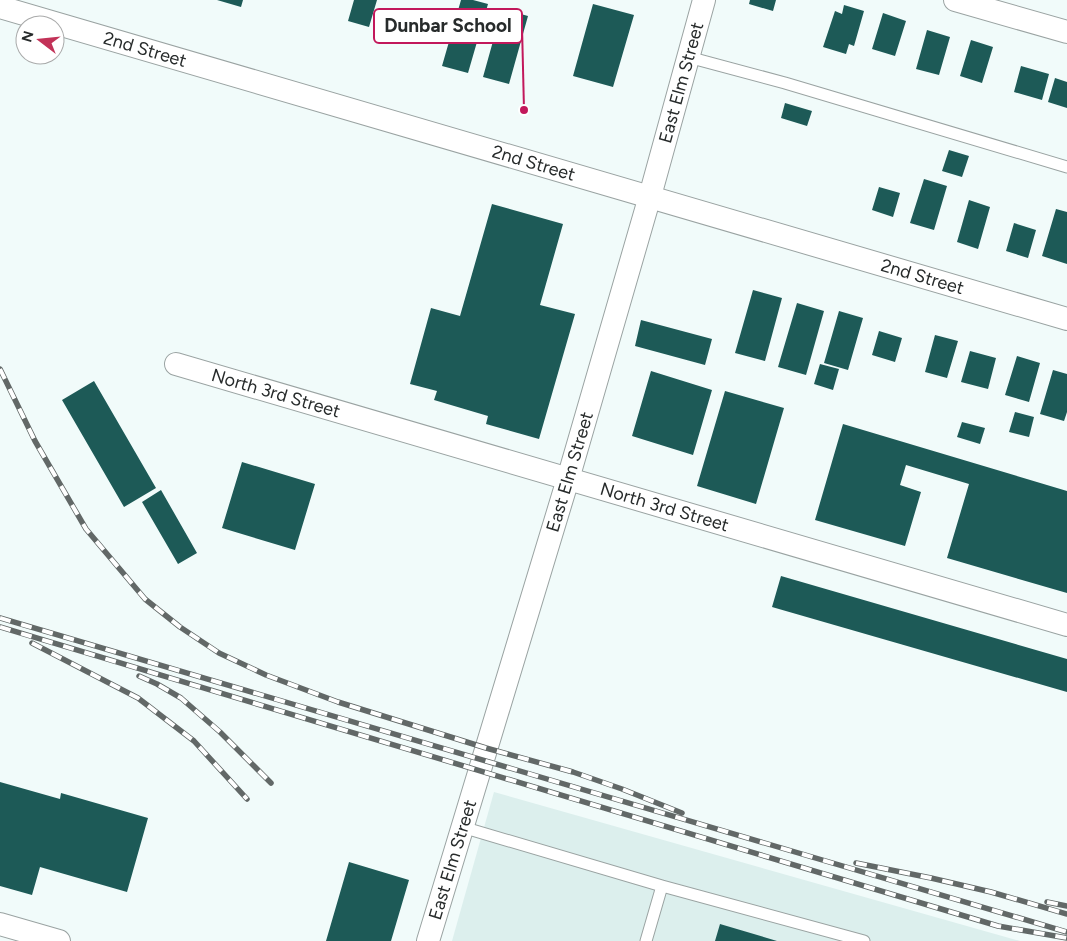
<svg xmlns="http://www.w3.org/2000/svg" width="1067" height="941" viewBox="0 0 1067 941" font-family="Figtree,sans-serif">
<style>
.built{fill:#dcefed}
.building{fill:#1d5a57}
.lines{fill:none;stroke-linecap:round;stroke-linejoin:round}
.lane-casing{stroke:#9aa3a2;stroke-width:13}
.street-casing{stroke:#9aa3a2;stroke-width:24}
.lane{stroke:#fff;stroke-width:11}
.street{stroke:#fff;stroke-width:22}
.rail-casing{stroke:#626867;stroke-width:5.5}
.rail{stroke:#fff;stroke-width:4;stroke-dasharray:11;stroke-linecap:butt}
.labels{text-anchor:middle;stroke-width:5;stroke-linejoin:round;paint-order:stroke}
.street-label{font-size:18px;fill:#272b2b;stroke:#fff}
.leader{fill:none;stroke:#c2185b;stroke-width:2}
.callout-dot{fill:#c2185b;stroke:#fff;stroke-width:2}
.callout{fill:#fff;stroke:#c2185b;stroke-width:2}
.callout-label{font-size:19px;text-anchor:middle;font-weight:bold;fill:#272b2b}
</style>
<rect width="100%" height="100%" fill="#f1fbfa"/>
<path class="built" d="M 494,792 L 1020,941 L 452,941 Z"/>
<path class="building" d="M 217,0 L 243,0 L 241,7 Z
M 354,0 L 377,0 L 369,27 L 348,21 Z
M 461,0 L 473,0 L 488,4 L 468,73 L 442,66 Z
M 750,0 L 776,0 L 773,11 L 749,4 Z
M 593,4 L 634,15 L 613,87 L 573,76 Z
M 844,5 L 864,11 L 854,46 L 849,44 L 846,54 L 823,47 L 835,11 L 842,14 Z
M 502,9 L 528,16 L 509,84 L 483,77 Z
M 883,13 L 906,21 L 895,56 L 872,49 Z
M 927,30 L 950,37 L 939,75 L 916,69 Z
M 971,40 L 993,47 L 982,83 L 960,76 Z
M 1021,66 L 1049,74 L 1042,100 L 1014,92 Z
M 1055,78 L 1067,82 L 1067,108 L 1048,102 Z
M 785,103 L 812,111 L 807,126 L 781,118 Z
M 949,150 L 969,156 L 962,177 L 942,171 Z
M 924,179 L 947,186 L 934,230 L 910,223 Z
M 879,187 L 900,193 L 893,217 L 872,210 Z
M 969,200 L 990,207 L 978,249 L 957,242 Z
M 492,204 L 563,224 L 540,305 L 575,314 L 539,439 L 486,424 L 488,416 L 434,400 L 437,391 L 410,384 L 431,308 L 460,316 Z
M 1056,209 L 1067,212 L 1067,264 L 1042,256 Z
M 1014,223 L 1036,230 L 1028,258 L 1006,251 Z
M 753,290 L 782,298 L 765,361 L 735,353 Z
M 797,303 L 824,311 L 806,375 L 778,367 Z
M 839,311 L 863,318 L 848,370 L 824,363 Z
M 641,320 L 712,339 L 705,365 L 635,346 Z
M 879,331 L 902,338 L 895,362 L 872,355 Z
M 935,335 L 958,341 L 947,378 L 925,372 Z
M 970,351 L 996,358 L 988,389 L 961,382 Z
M 1017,356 L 1040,363 L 1029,402 L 1005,395 Z
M 820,364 L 839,369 L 833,390 L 814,384 Z
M 1053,370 L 1067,374 L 1067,412 L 1064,421 L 1040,414 Z
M 651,371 L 712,390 L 693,455 L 632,436 Z
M 94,381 L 156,488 L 124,507 L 62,400 Z
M 725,391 L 784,408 L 756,504 L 697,486 Z
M 1015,412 L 1034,417 L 1029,437 L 1009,432 Z
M 962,422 L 985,428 L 980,444 L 957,437 Z
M 843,424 L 1067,491 L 1067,593 L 947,558 L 969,484 L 906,465 L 900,485 L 921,492 L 905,546 L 815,520 Z
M 242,462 L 315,484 L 295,550 L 222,528 Z
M 161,490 L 197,553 L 178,564 L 142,502 Z
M 781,576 L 1067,659 L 1067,692 L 772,607 Z
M 0,782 L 60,799 L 61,793 L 148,818 L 127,892 L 40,867 L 32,895 L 0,886 Z
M 349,862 L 409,880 L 391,941 L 326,941 Z
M 720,924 L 777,941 L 715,941 Z"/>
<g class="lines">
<g class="lane-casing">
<path id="lane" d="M 688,57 L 785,83 L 1067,167
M 462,827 L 662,886 L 646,941
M 662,886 L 864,941"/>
</g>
<g class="street-casing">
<g id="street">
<path d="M 955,0 L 1067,32"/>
<path id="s1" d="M 0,7 L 1067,319"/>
<path id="s2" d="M 176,364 L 1067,625"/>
<path d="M 0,924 L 59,941"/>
<path id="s3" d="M 428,941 L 568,479 L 650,196 L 704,0"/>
</g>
</g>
<use href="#lane" class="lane"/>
<use href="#street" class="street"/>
<g class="rail-casing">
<path id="rail" d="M 0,369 L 35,441 L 86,529 L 145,599 L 180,627 L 219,653 L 266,675 L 338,702 L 486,748 L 573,772 L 622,789 L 682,813
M 0,618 L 1067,932
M 0,627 L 998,926 L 1067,938
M 32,643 L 138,698 L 194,741 L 247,799
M 139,676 L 157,684 L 181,698 L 220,732 L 271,783
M 856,863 L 931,878 L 991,892 L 1067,914
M 1047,902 L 1067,906"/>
</g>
<use href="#rail" class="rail"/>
</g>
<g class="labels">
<g class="street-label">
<text dy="6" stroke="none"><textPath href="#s1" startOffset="151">2nd Street</textPath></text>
<text dy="6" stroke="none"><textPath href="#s3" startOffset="895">East Elm Street</textPath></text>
<text dy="6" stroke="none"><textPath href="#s1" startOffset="556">2nd Street</textPath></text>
<text dy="6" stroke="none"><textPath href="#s1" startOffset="961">2nd Street</textPath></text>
<text dy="6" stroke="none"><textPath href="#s2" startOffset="104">North 3rd Street</textPath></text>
<text dy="6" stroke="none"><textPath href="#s3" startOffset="490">East Elm Street</textPath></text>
<text dy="6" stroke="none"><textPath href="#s2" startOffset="509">North 3rd Street</textPath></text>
<text dy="6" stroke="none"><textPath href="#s3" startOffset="85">East Elm Street</textPath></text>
</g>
</g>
<path class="leader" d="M524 110L522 26"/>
<circle class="callout-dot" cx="524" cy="110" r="5"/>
<rect class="callout" x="374" y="9" width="148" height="34" rx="5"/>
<g class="callout-label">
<text x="448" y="32">Dunbar School</text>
</g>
<g transform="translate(40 40) rotate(286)"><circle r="24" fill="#ffffff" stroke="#a9aaaa"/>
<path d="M0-4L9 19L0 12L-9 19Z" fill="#c23258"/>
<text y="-8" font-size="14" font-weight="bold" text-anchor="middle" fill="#272b2b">N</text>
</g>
</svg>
